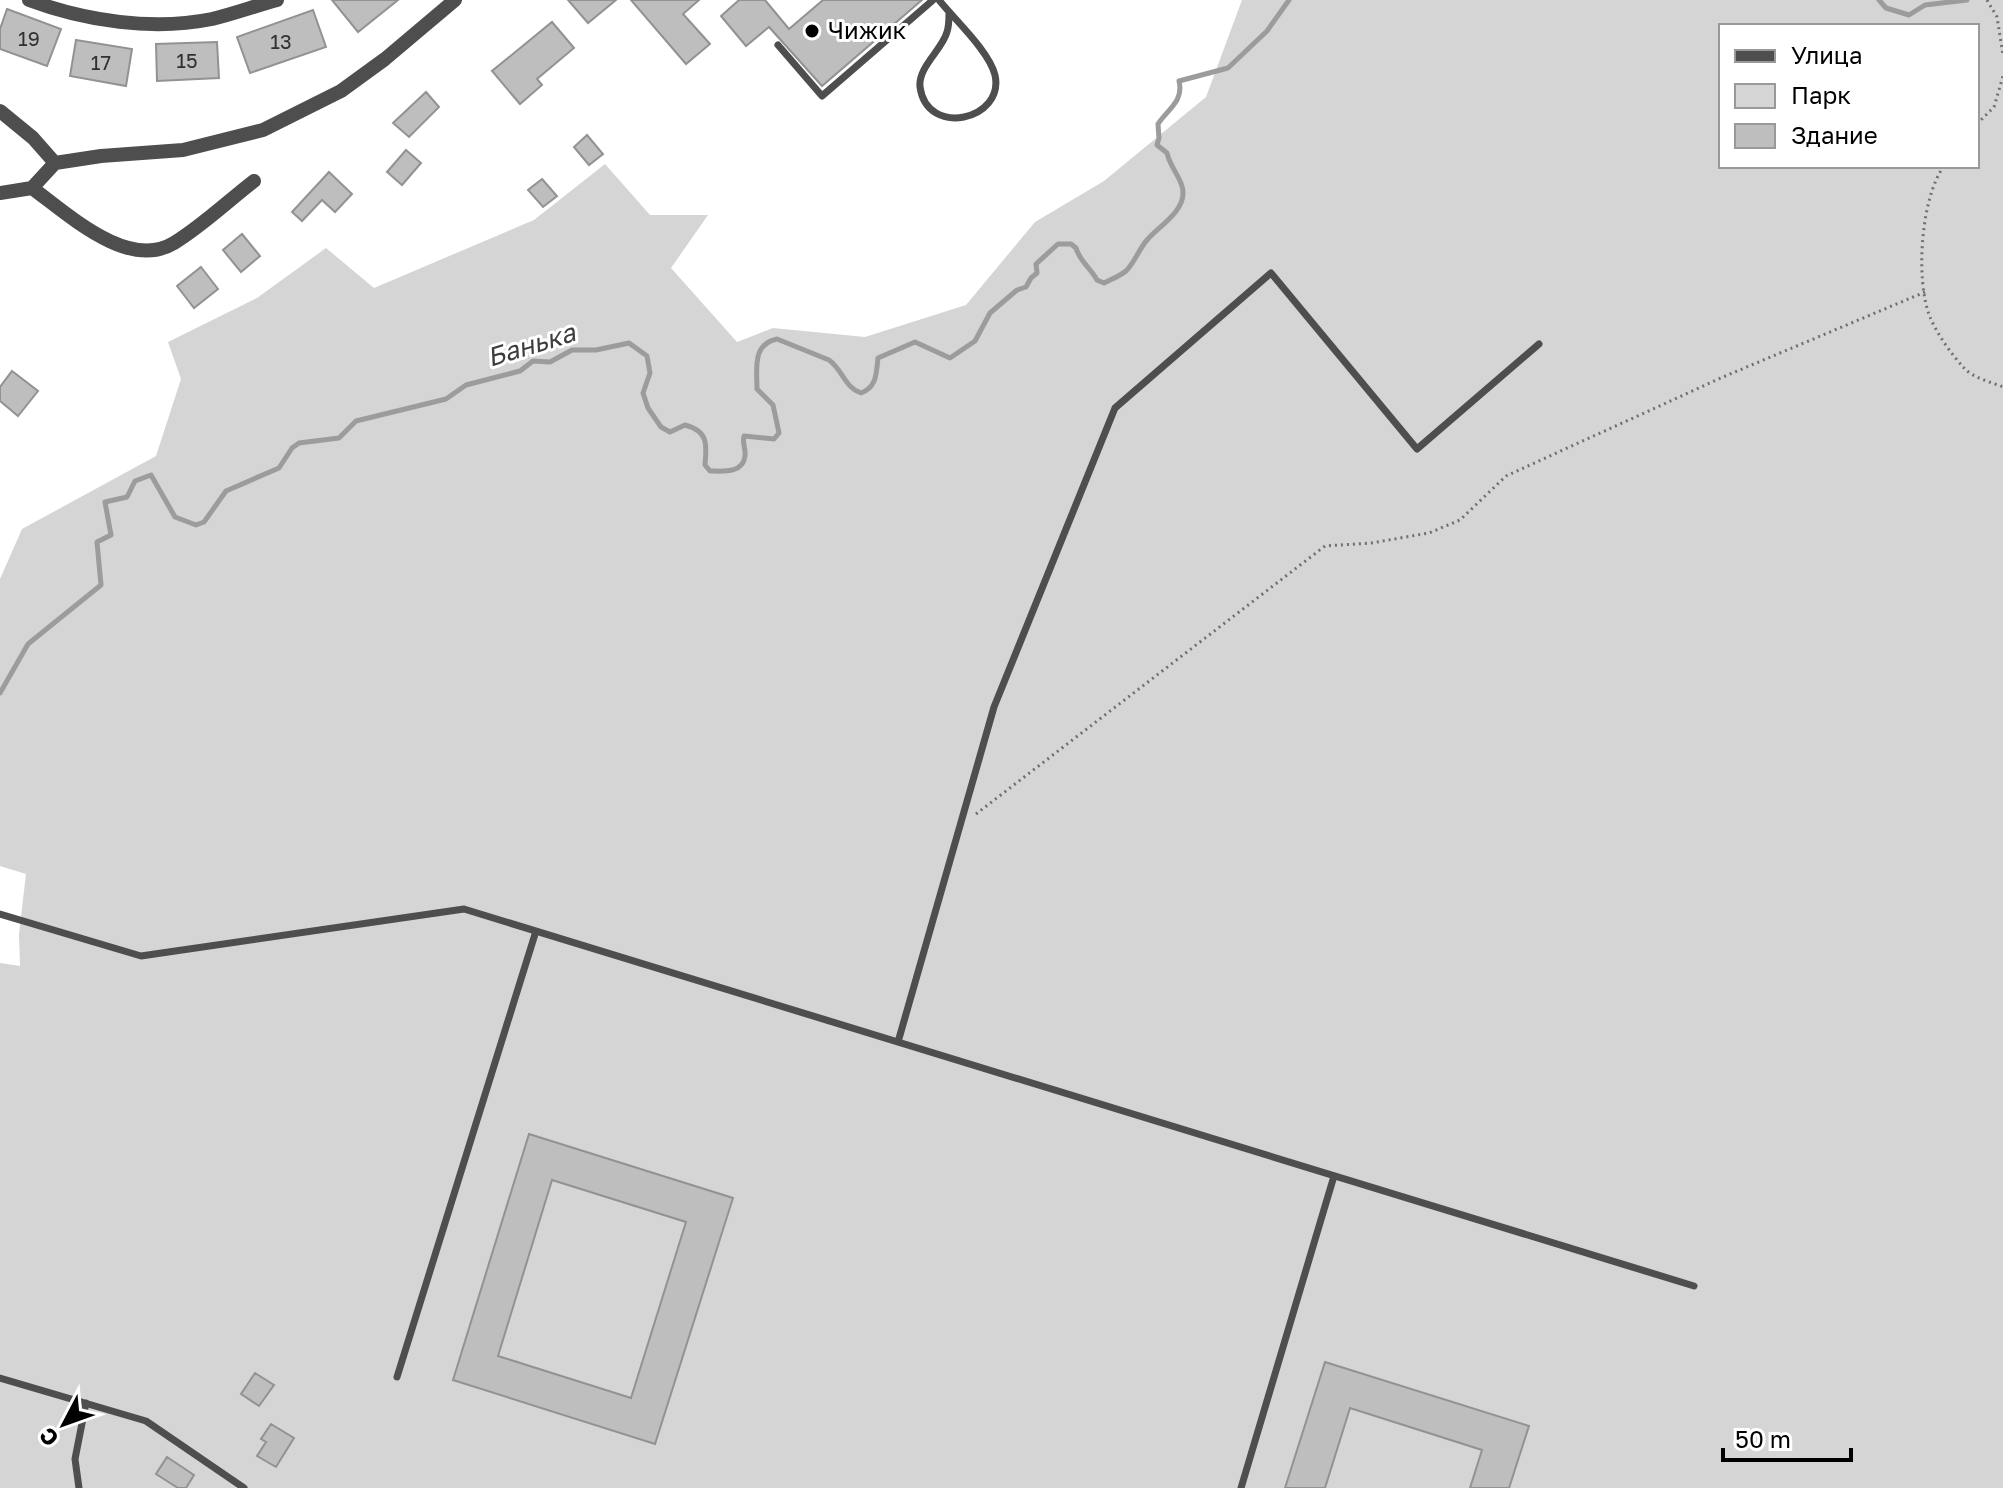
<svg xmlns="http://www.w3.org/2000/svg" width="2003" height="1488" viewBox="0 0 2003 1488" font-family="'Golos Text',sans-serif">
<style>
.green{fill:#d5d5d5;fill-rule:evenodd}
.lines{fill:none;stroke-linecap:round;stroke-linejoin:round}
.stream{stroke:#9c9c9c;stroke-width:5}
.building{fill:#bebebe;stroke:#929292;stroke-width:2;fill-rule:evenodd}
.path{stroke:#707070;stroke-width:3;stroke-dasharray:2 4;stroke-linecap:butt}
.lane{stroke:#4e4e4e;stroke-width:7}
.street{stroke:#4e4e4e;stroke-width:14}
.poi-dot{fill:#000;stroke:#fff;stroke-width:3}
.labels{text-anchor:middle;stroke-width:6;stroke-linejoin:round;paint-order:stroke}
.number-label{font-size:20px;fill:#303030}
.poi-label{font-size:24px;fill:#000;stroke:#fff;text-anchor:start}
.water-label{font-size:26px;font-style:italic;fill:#3d3d3d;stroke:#fff}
</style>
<rect width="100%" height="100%" fill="#fff"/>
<path class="green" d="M 1242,0 L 2003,0 L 2003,1488 L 0,1488 L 0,963 L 20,966 L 19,934 L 26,874 L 0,866 L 0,579 L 22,529 L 156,456 L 181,379 L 168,342 L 257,298 L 326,248 L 374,288 L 534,220 L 605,164 L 650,215 L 708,215 L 671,268 L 737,342 L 773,328 L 865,337 L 966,305 L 1035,222 L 1104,181 L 1206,97 ZM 1721,26 L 1977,26 L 1977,166 L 1721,166 Z"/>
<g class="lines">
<path class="stream" d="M 1879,0 L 1886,8 L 1909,15 L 1925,5 L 1967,0
M 0,693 L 28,644 L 101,585 L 97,542 L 111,535 L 105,502 L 127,497 L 135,481 L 151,475 L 175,517 L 196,525 L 204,522 L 226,491 L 279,468 L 292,448 L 299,443 L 339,438 L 356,421 L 446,399 L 466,385 L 520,371 L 533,361 L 550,362 L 572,350 L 596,350 L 629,343 L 647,356 L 650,373 L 643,393 L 648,408 L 661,427 L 670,432 L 685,425 C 708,431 707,444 705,465 L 710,471 C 722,471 743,474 745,456 C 746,448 742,444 744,436 L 774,439 L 779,433 L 773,405 L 757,389 C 757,369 752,344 777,339 L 829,360 C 843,370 844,387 861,393 C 877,387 876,374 878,358 L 915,342 L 950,358 L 975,341 L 990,313 L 1017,290 L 1026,287 L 1031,278 L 1037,273 L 1036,264 L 1058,244 L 1071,244 L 1076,248 C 1080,262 1090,267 1097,280 L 1104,283 C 1112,279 1120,276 1126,271 C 1135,262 1139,249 1147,240 C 1159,226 1184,212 1183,192 C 1183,179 1170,168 1167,153 L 1157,145 L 1159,138 L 1158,124 C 1168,109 1184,101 1179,81 L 1228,68 L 1267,31 L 1289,0"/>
</g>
<path class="building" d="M 332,0 L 398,0 L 358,32 Z
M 568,0 L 616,0 L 588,23 Z
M 631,0 L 699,0 L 683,14 L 710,44 L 686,64 Z
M 739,0 L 765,0 L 789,29 L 823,0 L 922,0 L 822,86 L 769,27 L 746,46 L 721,16 Z
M 7,9 L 61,29 L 47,66 L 0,49 L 0,29 Z
M 313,10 L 326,47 L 250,73 L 237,37 Z
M 552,22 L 574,48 L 537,79 L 542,85 L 520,104 L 492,71 Z
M 76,40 L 132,49 L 126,86 L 70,76 Z
M 217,42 L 219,78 L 157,81 L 156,44 Z
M 426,92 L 439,107 L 409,137 L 393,123 Z
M 587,135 L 603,154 L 589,165 L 574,147 Z
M 406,150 L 421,163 L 402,185 L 387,172 Z
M 329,172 L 352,194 L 335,212 L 322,200 L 302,221 L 292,212 Z
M 542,179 L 557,196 L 543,207 L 528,190 Z
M 242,234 L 260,256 L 241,272 L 223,250 Z
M 201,267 L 218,289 L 194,308 L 177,286 Z
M 12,371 L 38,391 L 18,416 L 0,401 L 0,387 Z
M 529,1134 L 733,1198 L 655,1444 L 453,1380 ZM 552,1180 L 686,1222 L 631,1398 L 498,1356 Z
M 1325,1362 L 1529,1426 L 1509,1488 L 1470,1488 L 1482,1450 L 1350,1408 L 1325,1488 L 1285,1488 Z
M 255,1373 L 274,1385 L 259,1406 L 241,1394 Z
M 271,1424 L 294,1438 L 276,1467 L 257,1456 L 266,1442 L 261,1439 Z
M 167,1457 L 194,1475 L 186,1488 L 178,1488 L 156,1474 Z"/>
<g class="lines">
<path class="path" d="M 1987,0 L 1997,17 L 2003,55
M 1977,124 L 1994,107 L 2003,76
M 1944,166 C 1921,197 1915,280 1930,317 C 1937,334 1952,355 1964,368 C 1973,378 1991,382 2003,387
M 976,814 L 1325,546 L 1371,543 L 1429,533 L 1460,520 L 1506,476 L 1723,377 L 1925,292"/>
<path class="lane" d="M 939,0 C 955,20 989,51 995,75 C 1005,120 927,138 920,87 C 918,67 942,50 947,32 C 949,26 949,19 949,13
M 778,45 L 822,96 L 933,0
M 0,914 L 141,956 L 464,909 L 1694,1286
M 898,1042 L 994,707 L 1115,408 L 1271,273 L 1417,449 L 1539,344
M 397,1377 L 536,931
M 0,1378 L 146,1421 L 244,1488
M 79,1488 L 75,1459 L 86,1403
M 1241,1488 L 1334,1176"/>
<path class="street" d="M 29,0 C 85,21 153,31 212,19 C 233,14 255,6 277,0
M 0,111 L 33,138 L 55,163
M 32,188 L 55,163 L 101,156 L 183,150 L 263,130 L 341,91 L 385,59 L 455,0
M 0,193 L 32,188 C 68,214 128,271 174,243 C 202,226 228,201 254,181"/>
</g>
<circle class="poi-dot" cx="812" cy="31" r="8"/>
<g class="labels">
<g class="number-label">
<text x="29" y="46">19</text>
<text x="281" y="49">13</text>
<text x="187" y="68">15</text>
<text x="101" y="70">17</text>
</g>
<g class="poi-label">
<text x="828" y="39">Чижик</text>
</g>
<g class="water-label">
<text transform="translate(531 345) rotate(-17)" y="9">Банька</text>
</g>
</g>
<rect x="1719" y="24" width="260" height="144" fill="#ffffff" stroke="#999999" stroke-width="2"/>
<rect x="1735" y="50" width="40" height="12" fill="#4e4e4e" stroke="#999999" stroke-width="2"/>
<text x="1791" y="64" font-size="24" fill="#000000">Улица</text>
<rect x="1735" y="84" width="40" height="24" fill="#d5d5d5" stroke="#999999" stroke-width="2"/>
<text x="1791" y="104" font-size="24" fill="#000000">Парк</text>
<rect x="1735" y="124" width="40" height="24" fill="#bebebe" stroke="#999999" stroke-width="2"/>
<text x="1791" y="144" font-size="24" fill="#000000">Здание</text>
<g transform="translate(64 1424) rotate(229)" stroke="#ffffff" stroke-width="6" paint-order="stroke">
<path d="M0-6L14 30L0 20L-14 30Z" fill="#000000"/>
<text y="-12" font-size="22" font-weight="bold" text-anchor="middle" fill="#000000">С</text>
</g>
<path d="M1723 1448v12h128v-12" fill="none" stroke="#000000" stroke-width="4"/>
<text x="1735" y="1448" font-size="24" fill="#000000" stroke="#ffffff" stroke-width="6" paint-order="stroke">50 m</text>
</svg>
